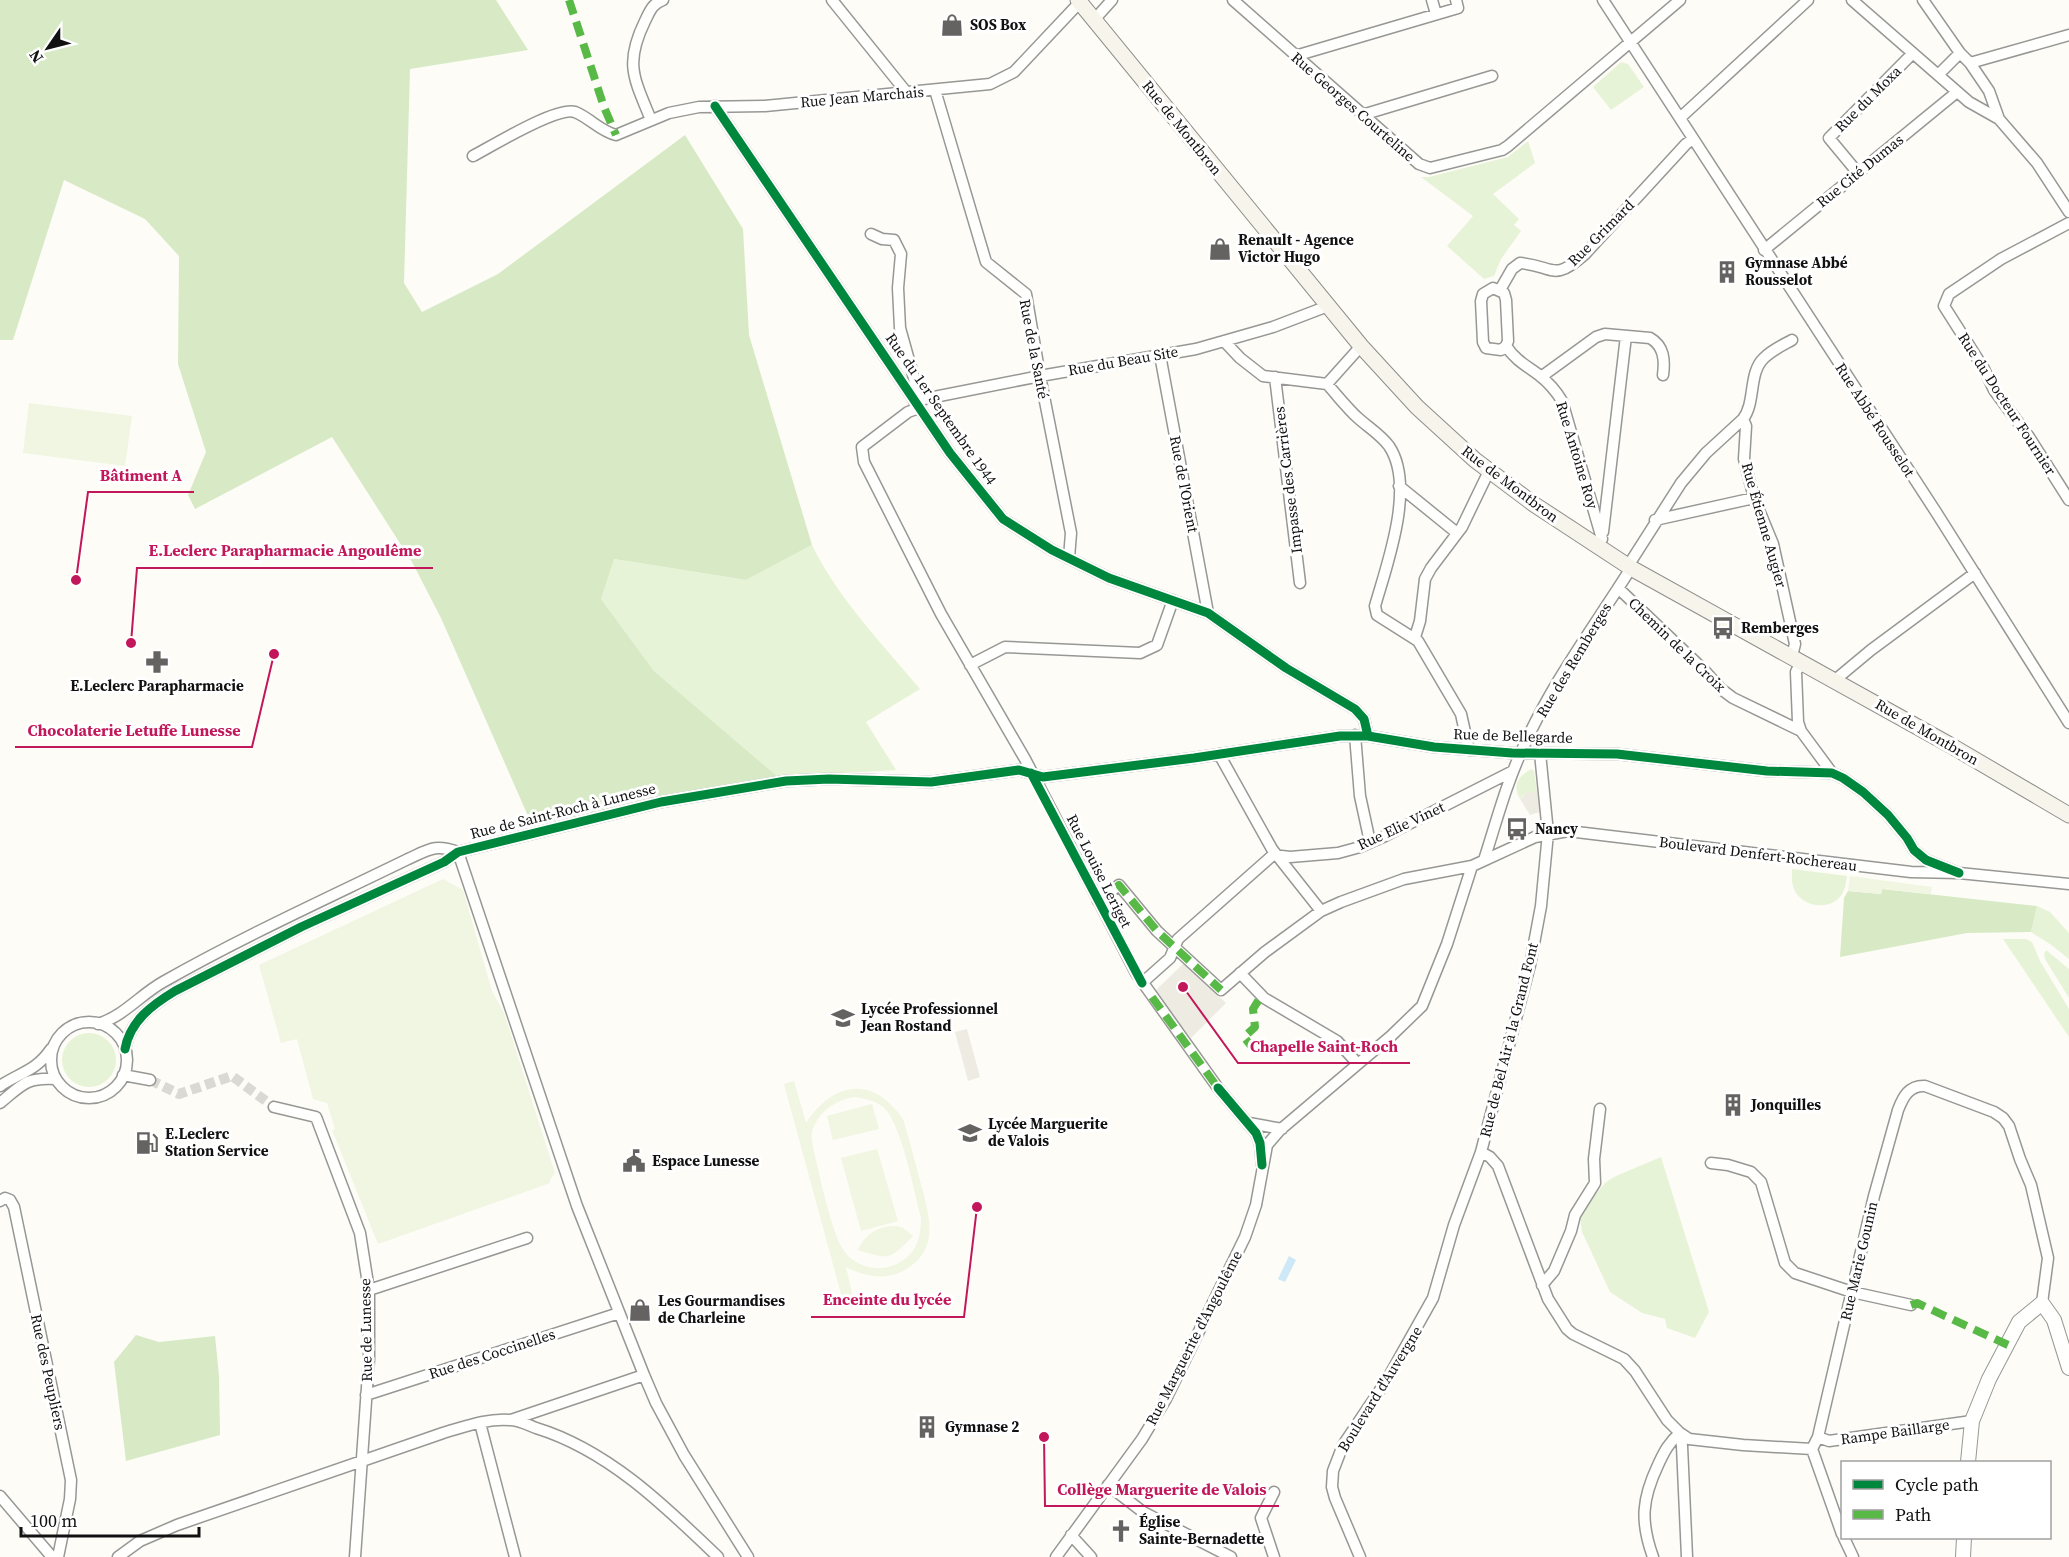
<svg xmlns="http://www.w3.org/2000/svg" width="2069" height="1557" viewBox="0 0 2069 1557" font-family="'Source Serif 4',serif">
<style>
.green{fill:#e7f3d7}
.forest{fill:#d8eac5}
.pitch{fill:#f0f6e1;fill-rule:evenodd}
.plaza{fill:#edebe2}
.water{fill:#cde8f7}
.lines{fill:none;stroke-linecap:round;stroke-linejoin:round}
.minor-tunnel{stroke:#dad9d4;stroke-width:10;stroke-dasharray:10 5;stroke-linecap:butt}
.minor-casing{stroke:#979795;stroke-width:13}
.tertiary-casing{stroke:#979795;stroke-width:16}
.secondary-casing{stroke:#8e8d8b;stroke-width:17}
.minor{stroke:#fffffe;stroke-width:10}
.tertiary{stroke:#fffffe;stroke-width:14}
.secondary{stroke:#f6f4eb;stroke-width:15}
.quiet{stroke:#58b947;stroke-width:8;stroke-dasharray:15 8;stroke-linecap:butt}
.cycleway-casing{stroke:#fff;stroke-width:13}
.cycleway{stroke:#00873e;stroke-width:9}
.labels{text-anchor:middle;stroke-width:6;stroke-linejoin:round;paint-order:stroke}
.poi-label{font-size:15px;font-weight:bold;fill:#111;stroke:#fff;text-anchor:start}
.street-label{font-size:15px;fill:#111;stroke:#fff}
.leader{fill:none;stroke:#c2185b;stroke-width:2}
.callout-dot{fill:#c2185b;stroke:#fff;stroke-width:2}
.callout-label{font-size:16px;text-anchor:middle;font-weight:bold;fill:#c2185b;stroke:#fff;stroke-width:6;stroke-linejoin:round;paint-order:stroke}
</style>
<rect width="100%" height="100%" fill="#fdfcf7"/>
<path class="green" d="M 1621,62 L 1628,64 L 1644,87 L 1611,110 L 1593,87 Z
M 1528,141 L 1535,163 L 1493,194 L 1519,219 L 1514,225 L 1521,231 L 1501,259 L 1494,276 L 1484,279 L 1447,246 L 1473,216 L 1421,177 L 1429,177 L 1508,157 Z
M 812,545 C 837,597 883,645 920,689 L 866,722 L 896,770 L 778,777 L 654,671 L 601,599 L 613,559 L 746,580 Z
M 1531,769 L 1534,771 L 1537,791 L 1523,795 L 1520,799 C 1512,785 1518,777 1531,769 Z
M 1792,869 L 1847,876 C 1846,880 1846,886 1844,890 C 1836,912 1802,909 1794,889 C 1791,882 1792,876 1792,869 Z
M 2037,906 L 2050,912 L 2069,933 L 2069,959 L 2050,944 L 2031,932 Z
M 2003,939 L 2026,939 L 2032,942 L 2040,961 L 2069,1009 L 2069,1037 Z
M 2046,950 L 2069,969 L 2069,998 L 2045,959 L 2044,954 Z
M62 1060a27 27 0 1 1 54 0a27 27 0 1 1-54 0Z
M 1661,1157 L 1709,1312 L 1695,1338 L 1667,1328 L 1665,1319 L 1642,1313 L 1610,1292 L 1582,1232 L 1580,1218 L 1587,1204 L 1606,1182 L 1616,1176 Z"/>
<path class="forest" d="M 0,0 L 496,0 L 528,50 L 410,69 L 404,283 L 422,312 L 498,274 L 685,135 L 743,229 L 749,335 L 812,545 L 746,580 L 614,559 L 601,599 L 654,671 L 778,777 L 657,796 L 593,813 L 532,825 L 441,618 L 412,562 L 332,437 L 195,509 L 188,495 L 206,452 L 178,364 L 179,256 L 145,219 L 64,180 L 13,340 L 0,340 Z
M 1882,889 L 2037,906 L 2031,932 L 1967,933 L 1840,957 L 1844,898 L 1848,891 L 1881,894 Z
M 136,1335 L 159,1342 L 215,1336 L 219,1376 L 220,1435 L 126,1461 L 114,1362 Z"/>
<path class="pitch" d="M 29,403 L 132,416 L 125,466 L 23,453 Z
M 1850,876 L 1932,887 L 1931,894 L 1882,889 L 1881,894 L 1848,891 Z
M 443,879 L 463,890 L 492,991 L 504,1013 L 555,1173 L 550,1180 L 550,1183 L 378,1244 L 332,1130 L 335,1129 L 327,1103 L 313,1099 L 297,1039 L 281,1043 L 259,965 Z
M 794,1081 L 806,1123 C 834,1080 874,1076 903,1119 C 909,1139 914,1158 919,1177 C 928,1211 943,1250 903,1271 C 883,1281 864,1276 846,1267 L 854,1302 L 844,1305 L 784,1084 ZM 855,1097 C 865,1099 873,1100 882,1106 C 901,1120 914,1192 921,1217 C 921,1235 918,1251 902,1261 C 894,1266 885,1269 875,1268 C 863,1267 851,1261 844,1251 C 830,1230 820,1175 813,1148 C 813,1144 811,1138 812,1133 C 816,1113 836,1099 855,1097 Z
M 872,1104 L 879,1129 L 833,1140 L 827,1116 Z
M 877,1149 L 898,1221 L 861,1231 L 841,1158 Z
M 897,1226 L 903,1228 L 913,1236 C 889,1260 891,1260 858,1250 C 866,1233 878,1226 897,1226 Z"/>
<path class="plaza" d="M 1537,791 L 1540,812 L 1530,815 L 1520,799 L 1526,793 Z
M 1184,963 L 1226,1003 L 1191,1038 L 1155,991 Z
M 967,1029 L 980,1077 L 968,1081 L 955,1032 Z"/>
<path class="water" d="M 1289,1256 L 1296,1260 L 1285,1282 L 1278,1279 Z"/>
<g class="lines">
<path class="minor-tunnel" d="M 150,1080 L 179,1094 L 232,1076 L 274,1107"/>
<g class="minor-casing">
<path id="minor" d="M 832,0 L 907,93
M 1233,0 L 1419,164 L 1430,168 L 1502,150 L 1508,146 L 1680,0
M 1432,0 L 1436,14
M 1603,0 L 1936,512 L 2069,723
M 1852,0 L 1969,102 L 1999,119
M 1923,0 L 1960,53 L 1970,63 L 1989,91 L 1999,119 L 2037,163 L 2069,212
M 1094,20 L 1112,0
M 1295,56 L 1458,8 L 1456,0
M 1970,63 L 2069,35
M 1938,75 L 1960,53
M 935,90 L 986,262 L 1026,294 L 1040,376 L 1071,533 L 1069,558
M 715,106 L 950,453 L 1003,519 L 1052,550 L 1109,578 L 1208,613 L 1286,668 L 1355,709 L 1364,719 L 1368,736
M 1362,115 L 1492,76
M 1680,118 L 1808,0
M 651,120 C 634,78 624,64 645,21 C 650,11 652,4 663,0
M 473,156 C 492,146 557,106 575,112 C 590,118 600,131 616,135 L 669,113 L 699,107 L 765,106 L 990,84 L 1014,72 L 1080,2
M 1858,173 L 1829,138 L 1913,53
M 2069,223 L 2001,259 L 1949,294 L 1944,306 L 1984,369 L 1994,390 L 2029,437 L 2069,500
M 871,234 L 882,239 L 894,240 L 901,254 L 898,288 L 900,328 L 917,389 L 914,401
M 1764,250 L 1957,92
M 1493,288 L 1504,293 L 1506,300 L 1508,341 L 1506,346 L 1501,350 L 1486,348 L 1483,342 L 1481,301 L 1483,294 Z
M 1500,290 L 1512,269 L 1520,263 C 1555,266 1552,283 1585,254 L 1686,144 L 1693,139
M 1224,341 L 1240,358 L 1263,376 L 1327,384 L 1361,346
M 1506,346 C 1515,360 1527,366 1539,375 C 1548,382 1556,391 1562,401 L 1602,539
M 1160,355 L 1208,613
M 1275,377 L 1300,583
M 1541,377 L 1596,337 L 1605,334 L 1650,338 C 1664,346 1665,360 1663,375
M 1327,384 C 1337,395 1347,408 1358,418 C 1368,427 1381,435 1389,446 C 1416,486 1387,564 1375,606 L 1377,615 L 1418,641 L 1461,714 L 1469,750
M 914,401 L 1040,376 L 1196,349 L 1273,327 L 1328,306
M 919,408 L 908,412 L 862,447 L 864,462 L 941,614 L 1025,759 L 1136,973 L 1218,1088 L 1256,1133 L 1260,1143 L 1262,1165
M 1399,486 L 1457,533
M 1655,520 L 1754,498
M 1603,532 L 1626,336
M 1628,566 L 1681,483 L 1706,453 L 1743,419
M 1618,588 L 1705,671 L 1721,689 L 1733,698 L 1801,731
M 1415,637 L 1420,621 L 1425,579 L 1431,568 L 1462,527 L 1489,471
M 1792,656 L 1795,644 L 1773,544 L 1754,498 L 1744,459 L 1746,426 L 1743,419 C 1756,402 1748,373 1764,358 C 1772,350 1783,345 1792,340
M 1801,662 L 1796,672 L 1798,722 L 1801,731 L 1832,773
M 970,665 L 1005,647 L 1140,653 L 1157,645 L 1173,600
M 1835,680 L 1871,650 L 1975,573
M 1355,735 L 1360,796 L 1370,842
M 1219,754 L 1272,849 L 1321,911
M 458,852 L 577,1206 L 644,1375 L 656,1403 L 684,1455 L 748,1557
M 1484,860 C 1496,823 1506,784 1523,748 C 1551,684 1594,627 1631,568
M 1098,901 L 1119,885 L 1157,931 L 1221,990 L 1265,952 L 1321,911 L 1341,902 L 1404,879 L 1472,866 L 1535,837 L 1568,831 L 1911,872 L 1959,873 L 2069,884
M 1240,973 L 1264,998 L 1337,1041 L 1358,1064
M 1142,983 L 1170,958 L 1178,939 L 1273,855 L 1290,857 L 1338,853 L 1360,847 L 1385,836 L 1513,771
M51 1060a38 38 0 1 1 76 0a38 38 0 1 1-76 0Z
M 98,1024 C 124,1016 140,995 163,982 C 242,937 326,899 408,859 C 430,849 435,844 458,852
M 125,1049 C 130,1021 152,1005 175,991 L 301,927 L 444,862 L 458,852 L 661,802 L 786,781 L 829,779 L 931,782 L 1019,770 L 1043,777 L 1194,758 L 1340,736 L 1368,736 L 1434,747 L 1512,753 L 1617,754 L 1767,771 L 1832,773 L 1843,778 L 1863,792 L 1888,815 L 1907,838 L 1914,850 L 1926,860 L 1959,873
M 123,1075 L 150,1080
M 0,1086 C 21,1072 36,1071 51,1049
M 0,1103 C 22,1085 26,1077 56,1079
M 274,1107 L 316,1117 L 360,1233 L 369,1290 L 369,1359 L 355,1557
M 1249,1123 L 1282,1129
M 1481,1152 L 1490,1157 L 1498,1166 L 1548,1299 L 1567,1329 L 1573,1334 L 1624,1359 L 1635,1371 L 1667,1420 L 1680,1433 L 1689,1439 L 1743,1445 L 1812,1449
M 1711,1163 L 1728,1165 L 1751,1172 L 1761,1182 L 1785,1263 L 1795,1273 L 1852,1292 L 1911,1305
M 0,1201 L 5,1198 L 10,1200 L 14,1207 L 71,1480 L 70,1499 L 58,1557
M 1542,1285 L 1554,1271 L 1571,1231 L 1575,1215 L 1595,1183 L 1594,1159 L 1600,1109
M 369,1290 L 527,1238
M 366,1395 L 619,1313
M 511,1420 L 644,1375
M 480,1423 L 515,1557
M 1680,1433 L 1682,1446 L 1687,1557
M 1818,1437 L 1829,1441 L 1972,1421
M 1108,1485 L 1143,1512 L 1231,1557
M 0,1496 L 52,1557
M 1842,1534 L 1812,1449 L 1818,1437 L 1874,1196 L 1898,1110 C 1903,1097 1909,1085 1925,1086 L 1994,1112 L 2003,1118 L 2009,1126 L 2020,1159 L 2031,1185 L 2048,1258 L 2042,1303
M 1071,1535 L 1091,1557
M 1844,1538 L 1853,1557
M 118,1557 L 140,1541 L 177,1525 L 443,1433 C 464,1427 487,1418 510,1420 C 519,1420 528,1425 536,1428 C 608,1450 665,1506 718,1557
M 1056,1557 L 1142,1439 L 1166,1399 L 1245,1237 L 1256,1205 L 1267,1145 L 1280,1130 L 1391,1036 L 1422,1006 L 1447,944 L 1472,866
M 1274,1557 L 1261,1518 L 1274,1492
M 1360,1557 L 1335,1498 L 1332,1487 L 1333,1471 L 1343,1445 L 1388,1378 L 1433,1298 L 1454,1225 L 1481,1152 L 1530,965 L 1541,906 L 1548,833 L 1540,753
M 1653,1557 C 1640,1521 1642,1499 1658,1465 C 1664,1452 1669,1442 1680,1433"/>
</g>
<g class="tertiary-casing">
<path id="tertiary" d="M 1968,1462 L 1972,1421 L 1989,1379 L 2019,1322 L 2042,1303 L 2054,1320 L 2069,1368
M 1963,1557 L 1964,1538"/>
</g>
<g class="secondary-casing">
<path id="secondary" d="M 1078,0 L 1361,346 L 1417,407 L 1475,460 L 1535,505 L 1631,568 L 1950,745 L 2069,815"/>
</g>
<use href="#minor" class="minor"/>
<use href="#tertiary" class="tertiary"/>
<use href="#secondary" class="secondary"/>
<path class="quiet" d="M 569,0 L 604,107 L 616,135
M 1098,901 L 1119,885 L 1157,931 L 1221,990
M 1152,997 L 1218,1088
M 1255,1051 L 1244,1037 L 1255,1027 L 1253,1009 L 1261,996
M 1911,1305 L 1917,1303 L 2008,1345"/>
<g class="cycleway-casing">
<path id="cycleway" d="M 715,106 L 950,453 L 1003,519 L 1052,550 L 1109,578 L 1208,613 L 1286,668 L 1355,709 L 1364,719 L 1368,736
M 1031,773 L 1142,983
M 125,1049 C 130,1021 152,1005 175,991 L 301,927 L 444,862 L 458,852 L 661,802 L 786,781 L 829,779 L 931,782 L 1019,770 L 1043,777 L 1194,758 L 1340,736 L 1368,736 L 1434,747 L 1512,753 L 1617,754 L 1767,771 L 1832,773 L 1843,778 L 1863,792 L 1888,815 L 1907,838 L 1914,850 L 1926,860 L 1959,873
M 1218,1088 L 1256,1133 L 1260,1143 L 1262,1165"/>
</g>
<use href="#cycleway" class="cycleway"/>
</g>
<defs>
<g id="shop-bare" transform="scale(1.8)"><path d="M-5-2.5h2.3a2.7 3.5 0 0 1 5.4 0H5L5.5 6h-11ZM-1.5-2.5h3a1.5 2.3 0 0 0-3 0Z" fill="#646362" stroke="#fff" stroke-width="2.5" paint-order="stroke"/></g>
<g id="building-bare" transform="scale(1.8)"><path d="M-4-6H4V6H1V3H-1V6H-4ZM-2.5-4.3h1.7v1.8h-1.7ZM.8-4.3h1.7v1.8H.8ZM-2.5-1h1.7V.8h-1.7ZM.8-1h1.7V.8H.8Z" fill="#646362" stroke="#fff" stroke-width="2.5" paint-order="stroke"/></g>
<g id="bus-bare" transform="scale(1.8)"><path d="M-5-6H5V4H4V6H2V4H-2V6H-4V4H-5ZM-3.5-4V0h7V-4ZM-3.5 1.2v1.5H-2V1.2ZM2 1.2v1.5H3.5V1.2Z" fill="#646362" stroke="#fff" stroke-width="2.5" paint-order="stroke"/></g>
<g id="pharmacy-bare" transform="scale(1.8)"><path d="M-2-6h4v4h4v4h-4v4h-4v-4h-4v-4h4Z" fill="#646362" stroke="#fff" stroke-width="2.5" paint-order="stroke"/></g>
<g id="school-bare" transform="scale(1.8)"><path d="M0-5L7-2L0 1L-7-2ZM-4 1L0 2.5L4 1V4Q0 6-4 4Z" fill="#646362" stroke="#fff" stroke-width="2.5" paint-order="stroke"/></g>
<g id="fuel-bare" transform="scale(1.8)"><path d="M-5.5-6h7V0h2V4h1.3V-2.5L3-4.5l.8-.8L6-3V5H2.5V1h-1V6h-7ZM-4.2-4.7v3.2H.2V-4.7Z" fill="#646362" stroke="#fff" stroke-width="2.5" paint-order="stroke"/></g>
<g id="civic-bare" transform="scale(1.8)"><path d="M-.6-6.5H3V-4.5H.6V-3L4-1V1h2V6H-6V1h2V-1L-.6-3ZM-1.2 2.5V6h2.4V2.5Z" fill="#646362" stroke="#fff" stroke-width="2.5" paint-order="stroke"/></g>
<g id="church-bare" transform="scale(1.8)"><path d="M-1.2-6h2.4v3.5h3.3v2.4h-3.3V6h-2.4V-.1h-3.3v-2.4h3.3Z" fill="#646362" stroke="#fff" stroke-width="2.5" paint-order="stroke"/></g>
</defs>
<g fill-rule="evenodd">
<use href="#shop-bare" x="952" y="25"/>
<use href="#shop-bare" x="1220" y="249"/>
<use href="#building-bare" x="1727" y="272"/>
<use href="#bus-bare" x="1723" y="628"/>
<use href="#pharmacy-bare" x="157" y="662"/>
<use href="#bus-bare" x="1517" y="829"/>
<use href="#school-bare" x="843" y="1018"/>
<use href="#building-bare" x="1733" y="1105"/>
<use href="#school-bare" x="970" y="1133"/>
<use href="#fuel-bare" x="147" y="1143"/>
<use href="#civic-bare" x="634" y="1161"/>
<use href="#shop-bare" x="640" y="1310"/>
<use href="#building-bare" x="927" y="1427"/>
<use href="#church-bare" x="1121" y="1531"/>
</g>
<g class="labels">
<g class="poi-label">
<text x="970" y="30">SOS Box</text>
<text x="1238" y="245">Renault - Agence<tspan x="1238" dy="17">Victor Hugo</tspan></text>
<text x="1745" y="268">Gymnase Abbé<tspan x="1745" dy="17">Rousselot</tspan></text>
<text x="1741" y="633">Remberges</text>
<text x="157" y="691" text-anchor="middle">E.Leclerc Parapharmacie</text>
<text x="1535" y="834">Nancy</text>
<text x="861" y="1014">Lycée Professionnel<tspan x="861" dy="17">Jean Rostand</tspan></text>
<text x="1751" y="1110">Jonquilles</text>
<text x="988" y="1129">Lycée Marguerite<tspan x="988" dy="17">de Valois</tspan></text>
<text x="165" y="1139">E.Leclerc<tspan x="165" dy="17">Station Service</tspan></text>
<text x="652" y="1166">Espace Lunesse</text>
<text x="658" y="1306">Les Gourmandises<tspan x="658" dy="17">de Charleine</tspan></text>
<text x="945" y="1432">Gymnase 2</text>
<text x="1139" y="1527">Église<tspan x="1139" dy="17">Sainte-Bernadette</tspan></text>
</g>
<g class="street-label">
<text transform="translate(862 97) rotate(-5)" y="5">Rue Jean Marchais</text>
<text transform="translate(1868 99) rotate(-45)" y="5">Rue du Moxa</text>
<text transform="translate(1353 107) rotate(41)" y="5">Rue Georges Courteline</text>
<text transform="translate(1182 128) rotate(51)" y="5">Rue de Montbron</text>
<text transform="translate(1860 171) rotate(-39)" y="5">Rue Cité Dumas</text>
<text transform="translate(1601 233) rotate(-45)" y="5">Rue Grimard</text>
<text transform="translate(1034 349) rotate(79)" y="5">Rue de la Santé</text>
<text transform="translate(1123 361) rotate(-10)" y="5">Rue du Beau Site</text>
<text transform="translate(2007 404) rotate(57)" y="5">Rue du Docteur Fournier</text>
<text transform="translate(941 409) rotate(55)" y="5">Rue du 1er Septembre 1944</text>
<text transform="translate(1875 420) rotate(57)" y="5">Rue Abbé Rousselot</text>
<text transform="translate(1577 455) rotate(73)" y="5">Rue Antoine Roy</text>
<text transform="translate(1288 480) rotate(-97)" y="5">Impasse des Carrières</text>
<text transform="translate(1184 484) rotate(79)" y="5">Rue de l'Orient</text>
<text transform="translate(1510 484) rotate(37)" y="5">Rue de Montbron</text>
<text transform="translate(1764 525) rotate(74)" y="5">Rue Étienne Augier</text>
<text transform="translate(1677 645) rotate(44)" y="5">Chemin de la Croix</text>
<text transform="translate(1574 660) rotate(-59)" y="5">Rue des Remberges</text>
<text transform="translate(1927 732) rotate(30)" y="5">Rue de Montbron</text>
<text transform="translate(1513 736) rotate(2)" y="5">Rue de Bellegarde</text>
<text transform="translate(563 811) rotate(-14)" y="5">Rue de Saint-Roch à Lunesse</text>
<text transform="translate(1401 826) rotate(-25)" y="5">Rue Elie Vinet</text>
<text transform="translate(1758 854) rotate(7)" y="5">Boulevard Denfert-Rochereau</text>
<text transform="translate(1099 871) rotate(63)" y="5">Rue Louise Leriget</text>
<text transform="translate(1509 1040) rotate(-76)" y="5">Rue de Bel Air à la Grand Font</text>
<text transform="translate(1859 1261) rotate(-77)" y="5">Rue Marie Gounin</text>
<text transform="translate(366 1330) rotate(-91)" y="5">Rue de Lunesse</text>
<text transform="translate(1194 1338) rotate(-63)" y="5">Rue Marguerite d'Angoulême</text>
<text transform="translate(492 1354) rotate(-18)" y="5">Rue des Coccinelles</text>
<text transform="translate(48 1372) rotate(78)" y="5">Rue des Peupliers</text>
<text transform="translate(1380 1389) rotate(-58)" y="5">Boulevard d'Auvergne</text>
<text transform="translate(1895 1432) rotate(-8)" y="5">Rampe Baillarge</text>
</g>
</g>
<path class="leader" d="M76 580L88 492H194M131 643L137 568H433M274 654L252 747H15M1183 987L1238 1063H1410M977 1207L964 1317H811M1044 1437L1045 1506H1279"/>
<g class="callout-dot">
<circle cx="76" cy="580" r="6"/>
<circle cx="131" cy="643" r="6"/>
<circle cx="274" cy="654" r="6"/>
<circle cx="1183" cy="987" r="6"/>
<circle cx="977" cy="1207" r="6"/>
<circle cx="1044" cy="1437" r="6"/>
</g>
<g class="callout-label">
<text x="141" y="481">Bâtiment A</text>
<text x="285" y="556">E.Leclerc Parapharmacie Angoulême</text>
<text x="134" y="736">Chocolaterie Letuffe Lunesse</text>
<text x="1324" y="1052">Chapelle Saint-Roch</text>
<text x="887" y="1305">Enceinte du lycée</text>
<text x="1162" y="1495">Collège Marguerite de Valois</text>
</g>
<rect x="1841" y="1461" width="210" height="78" fill="#ffffff" stroke="#a0a0a0" stroke-width="1.5"/>
<rect x="1853" y="1480" width="30" height="9" fill="#00873e" stroke="#a0a0a0" stroke-width="1.5"/>
<text x="1895" y="1491" font-size="18" fill="#111111">Cycle path</text>
<rect x="1853" y="1510" width="30" height="9" fill="#58b947" stroke="#a0a0a0" stroke-width="1.5"/>
<text x="1895" y="1521" font-size="18" fill="#111111">Path</text>
<g transform="translate(48 48) rotate(235)" stroke="#ffffff" stroke-width="4.5" paint-order="stroke">
<path d="M0-4.5L10 22L0 15L-10 22Z" fill="#111111"/>
<text y="-9" font-size="16" font-weight="bold" text-anchor="middle" fill="#111111">N</text>
</g>
<path d="M21 1527v9h178v-9" fill="none" stroke="#111111" stroke-width="3"/>
<text x="30" y="1527" font-size="18" fill="#111111" stroke="#ffffff" stroke-width="4.5" paint-order="stroke">100 m</text>
</svg>
